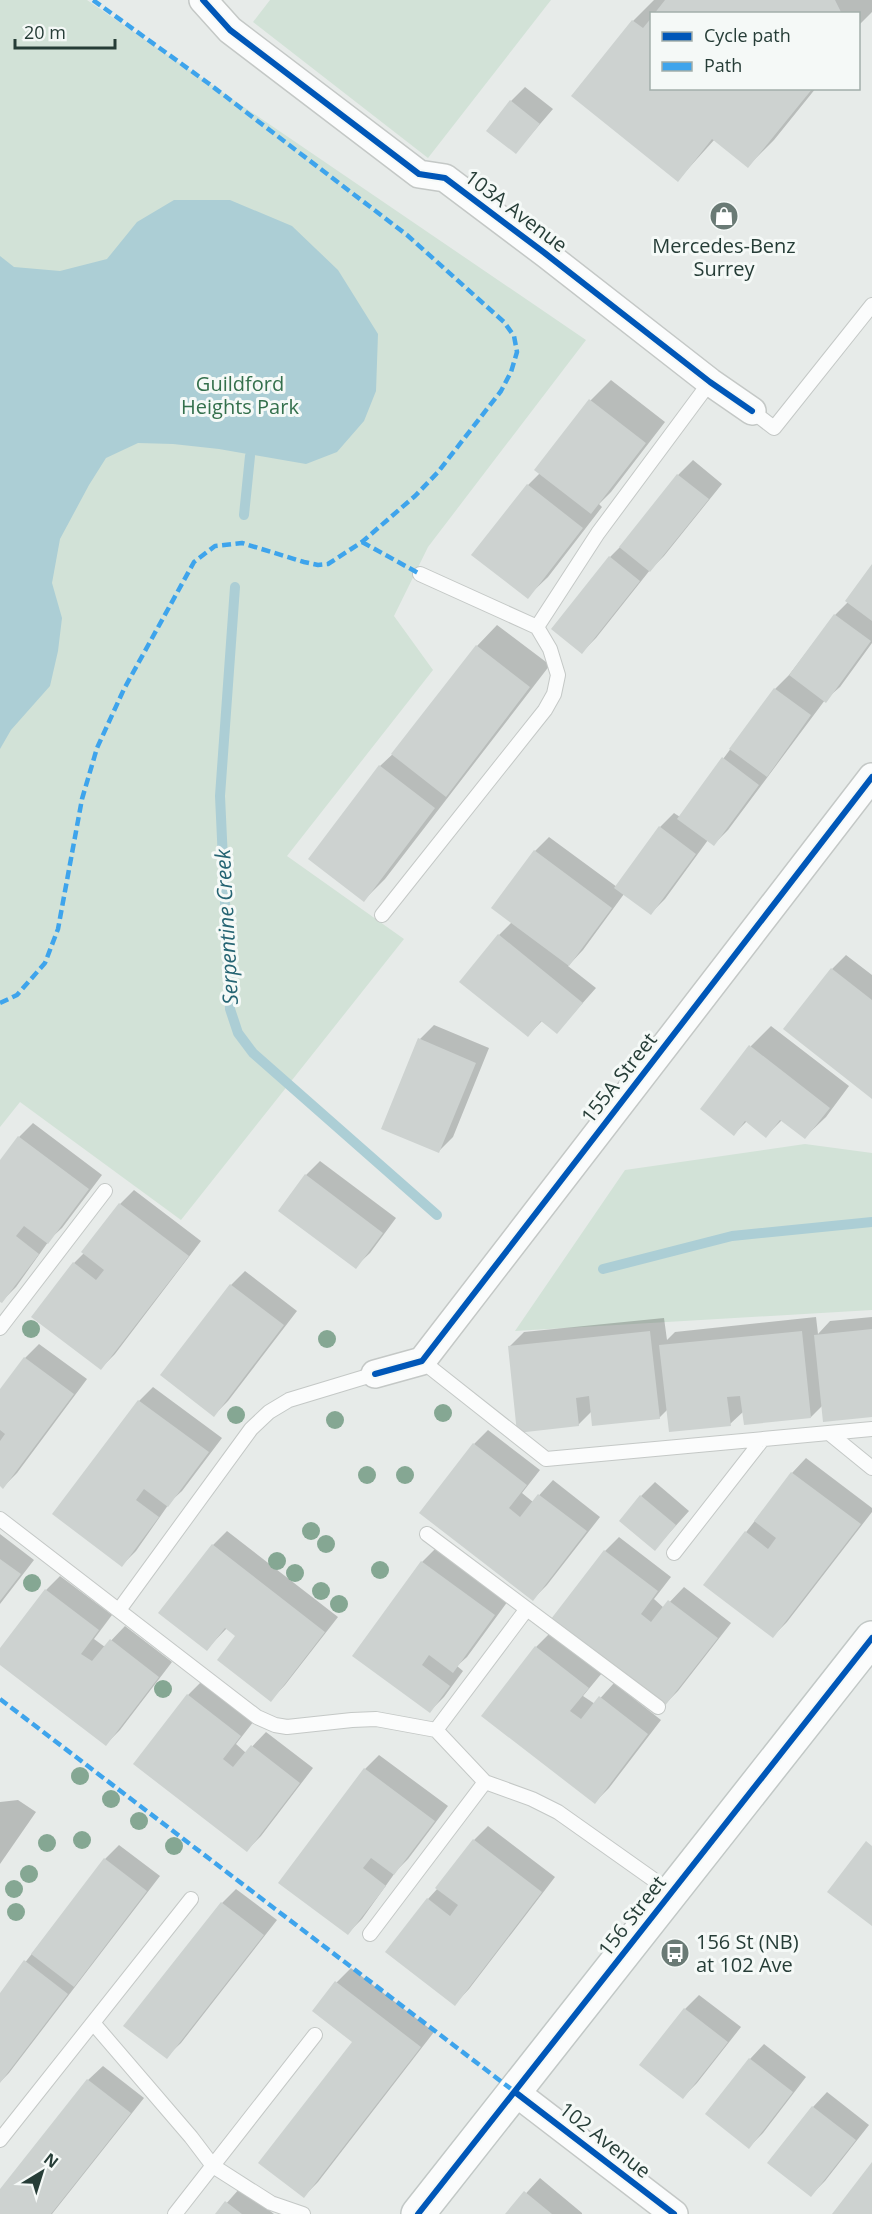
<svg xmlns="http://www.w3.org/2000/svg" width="872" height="2214" viewBox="0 0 872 2214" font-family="'Open Sans',sans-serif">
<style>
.green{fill:#d2e2d7}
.water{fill:#acced5}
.shadow{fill:#0003}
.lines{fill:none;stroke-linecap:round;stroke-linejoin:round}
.stream{stroke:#acced5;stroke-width:10}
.building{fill:#cdd2d0}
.lane-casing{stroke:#c4c8c6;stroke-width:16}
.street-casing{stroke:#c4c8c6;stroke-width:30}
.secondary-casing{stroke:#c2c8c6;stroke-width:36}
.lane{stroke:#fbfcfc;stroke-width:14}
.street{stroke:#fbfcfc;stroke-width:27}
.secondary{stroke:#fbfcfc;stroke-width:33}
.quiet{stroke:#3ea4ec;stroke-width:4.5;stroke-dasharray:9 4.5;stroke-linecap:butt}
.cycleway-casing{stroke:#f5f9f7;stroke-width:10}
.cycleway{stroke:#0057b8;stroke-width:6}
.tree{fill:#85a793}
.labels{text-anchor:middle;stroke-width:6;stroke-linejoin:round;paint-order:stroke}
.street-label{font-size:20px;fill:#263d37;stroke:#f5f9f7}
.poi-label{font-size:20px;fill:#263d37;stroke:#f5f9f7}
.park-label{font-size:20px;fill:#34704c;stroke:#f5f9f7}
.water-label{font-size:21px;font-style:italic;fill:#256473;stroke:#f5f9f7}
</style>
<rect width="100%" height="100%" fill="#e7ebe9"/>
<path class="green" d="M 0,0 L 87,0 L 586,340 L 428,547 L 394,616 L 433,670 L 287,856 L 404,939 L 181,1220 L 20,1102 L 0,1127 Z
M 270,0 L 551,0 L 428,158 L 253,22 Z
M 805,1144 L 872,1153 L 872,1310 L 515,1331 L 625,1170 Z"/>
<path class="water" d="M 174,200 L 230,200 L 292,226 L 338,270 L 378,334 L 376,391 L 364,421 L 337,452 L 306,464 L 219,449 L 173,444 L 138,443 L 106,458 L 89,485 L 60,539 L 52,583 L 62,618 L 58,651 L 50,686 L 11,730 L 0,749 L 0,256 L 14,267 L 60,271 L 107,259 L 137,222 Z"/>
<path class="shadow" d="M 654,0 L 872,0 L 872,12 L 858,26 L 858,14 L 652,14 L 652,88 L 816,88 L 774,140 L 748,166 L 715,139 L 678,180 L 573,96 L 633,21 Z
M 525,87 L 553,109 L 516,152 L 511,101 Z
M 611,380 L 665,422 L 611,492 L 599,504 L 602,507 L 548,577 L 527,597 L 528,485 L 540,473 L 536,470 L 591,400 Z
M 693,460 L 722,484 L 664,556 L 650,570 L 596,638 L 582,652 L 553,629 L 610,557 L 624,543 L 679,474 Z
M 872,567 L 872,643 L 840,687 L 825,700 L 728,830 L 714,844 L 708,840 L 665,899 L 651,913 L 624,894 L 583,950 L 568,966 L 596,988 L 557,1032 L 543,1020 L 528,1035 L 499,935 L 512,922 L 535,851 L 549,837 L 617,887 L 660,827 L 674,813 L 680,817 L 775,689 L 789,675 L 835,615 L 848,602 Z
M 497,625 L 550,665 L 385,879 L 364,900 L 380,766 L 397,750 L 477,646 Z
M 846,955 L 872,975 L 872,1097 L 832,969 Z
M 434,1025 L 489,1048 L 453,1137 L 439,1151 L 420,1039 Z
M 771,1026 L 849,1086 L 826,1117 L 805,1137 L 782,1120 L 766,1136 L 747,1121 L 734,1134 L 751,1046 Z
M 33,1123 L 102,1175 L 62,1228 L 51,1238 L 16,1287 L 2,1301 L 0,1300 L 0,1163 L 19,1137 Z
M 320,1161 L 396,1218 L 370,1253 L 355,1267 L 280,1210 L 306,1175 Z
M 134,1190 L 201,1241 L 115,1354 L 101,1368 L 74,1263 L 84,1253 L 120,1204 Z
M 245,1271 L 297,1311 L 228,1401 L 214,1415 L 231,1285 Z
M 816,1317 L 818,1334 L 830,1321 L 872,1317 L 872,1416 L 823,1405 L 811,1417 L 744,1411 L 730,1424 L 668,1409 L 659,1418 L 592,1411 L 578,1425 L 510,1346 L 524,1332 L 664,1318 L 667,1340 L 675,1332 Z
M 39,1344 L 87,1379 L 17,1473 L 3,1487 L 0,1485 L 0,1392 L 25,1358 Z
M 153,1387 L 222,1438 L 182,1491 L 171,1501 L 136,1551 L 122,1565 L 139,1401 Z
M 488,1430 L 540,1470 L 522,1493 L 533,1502 L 553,1480 L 600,1517 L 547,1585 L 533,1599 L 474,1444 Z
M 806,1458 L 872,1508 L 872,1512 L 787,1622 L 773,1636 L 705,1585 L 792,1473 Z
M 655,1482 L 689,1511 L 655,1549 L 641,1496 Z
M 227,1531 L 338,1617 L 285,1685 L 271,1700 L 238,1636 L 227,1628 L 207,1649 L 213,1545 Z
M 0,1534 L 34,1560 L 0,1604 Z
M 619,1537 L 671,1577 L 654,1599 L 664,1608 L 684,1587 L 731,1623 L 678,1691 L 664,1705 L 553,1619 L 605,1551 Z
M 436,1548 L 508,1601 L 467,1657 L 457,1666 L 463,1671 L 444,1697 L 430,1711 L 354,1655 L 422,1562 Z
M 60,1576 L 112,1615 L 94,1639 L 105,1647 L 125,1626 L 172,1662 L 120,1730 L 106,1744 L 0,1663 L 0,1651 L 46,1590 Z
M 550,1633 L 602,1673 L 583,1696 L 595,1704 L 614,1683 L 661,1720 L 609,1788 L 595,1802 L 536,1647 Z
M 202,1681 L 254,1721 L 236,1744 L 246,1753 L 266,1732 L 313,1768 L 261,1836 L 247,1850 L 188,1695 Z
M 379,1755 L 448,1806 L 408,1859 L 397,1870 L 362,1919 L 348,1933 L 280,1883 L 365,1769 Z
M 18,1800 L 36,1812 L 0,1864 L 0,1802 Z
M 488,1826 L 555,1877 L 469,1989 L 455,2004 L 428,1899 L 438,1888 L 474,1840 Z
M 119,1845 L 160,1876 L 9,2073 L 0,2082 L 0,1995 L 105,1859 Z
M 236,1889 L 277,1920 L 181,2043 L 166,2057 L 125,2025 L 222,1903 Z
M 351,1968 L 434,2032 L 318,2182 L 304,2196 L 354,2042 L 314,2011 L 337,1982 Z
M 699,1995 L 741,2027 L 697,2083 L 683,2097 L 685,2009 Z
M 764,2044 L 806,2077 L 763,2133 L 749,2147 L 707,2114 L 750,2059 Z
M 103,2066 L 144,2098 L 52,2214 L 0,2214 L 0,2192 L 88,2080 Z
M 827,2092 L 869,2125 L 825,2181 L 811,2195 L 769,2162 L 813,2107 Z
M 540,2178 L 582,2213 L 582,2214 L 507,2214 Z
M 240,2188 L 274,2214 L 217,2214 Z"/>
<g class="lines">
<path class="stream" d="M 244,515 L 250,456
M 235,587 L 220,796 L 230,1009 L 238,1033 L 253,1053 L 437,1215
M 603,1269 L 732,1236 L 872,1222"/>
</g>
<path class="building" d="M 665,0 L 835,0 L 842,14 L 654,14 Z
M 652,17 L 652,88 L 813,88 L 748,168 L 712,139 L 678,182 L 571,96 L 632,20 L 643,28 Z
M 510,100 L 540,124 L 516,154 L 486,131 Z
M 589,399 L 646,443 L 591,514 L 534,470 Z
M 677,474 L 709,499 L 650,572 L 619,547 Z
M 527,484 L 583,528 L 528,599 L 471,555 Z
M 609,556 L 640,581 L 582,654 L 551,629 Z
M 872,564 L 872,621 L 845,601 Z
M 834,614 L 871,641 L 826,703 L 789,675 Z
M 476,645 L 530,687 L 446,797 L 391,754 Z
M 774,688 L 811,715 L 767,777 L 729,749 Z
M 722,757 L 759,785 L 714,846 L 677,819 Z
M 379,765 L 435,808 L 364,902 L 308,859 Z
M 659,826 L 696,854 L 651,915 L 614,888 Z
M 534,850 L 612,908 L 569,966 L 491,908 Z
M 498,934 L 583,1003 L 557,1034 L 541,1021 L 528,1037 L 459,982 Z
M 831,968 L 872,1000 L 872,1099 L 783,1029 Z
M 418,1038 L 476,1063 L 439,1153 L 381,1129 Z
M 749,1045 L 830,1108 L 805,1139 L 780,1120 L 766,1138 L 745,1121 L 734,1136 L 700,1109 Z
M 18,1136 L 89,1189 L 48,1244 L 24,1226 L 16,1236 L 39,1254 L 2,1303 L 0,1302 L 0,1160 Z
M 305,1174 L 383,1233 L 356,1269 L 278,1211 Z
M 119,1203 L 189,1256 L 101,1370 L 31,1317 L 73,1262 L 96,1280 L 104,1270 L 81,1252 Z
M 230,1284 L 284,1325 L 214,1417 L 160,1375 Z
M 872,1329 L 872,1417 L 823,1422 L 814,1335 Z
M 650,1331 L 660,1419 L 592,1426 L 589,1396 L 576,1398 L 579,1426 L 517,1433 L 508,1346 Z
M 802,1331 L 811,1418 L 744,1425 L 740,1396 L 727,1397 L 731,1426 L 669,1432 L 659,1345 Z
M 24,1357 L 74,1394 L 3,1489 L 0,1486 L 0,1441 L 5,1434 L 0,1430 L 0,1389 Z
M 138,1400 L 209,1452 L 168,1507 L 144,1489 L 136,1500 L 159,1517 L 122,1567 L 52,1514 Z
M 473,1443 L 527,1485 L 509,1508 L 520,1517 L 538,1494 L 587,1531 L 533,1601 L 419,1513 Z
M 791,1472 L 861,1524 L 773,1638 L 703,1585 L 745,1531 L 768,1549 L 776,1538 L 754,1521 Z
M 640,1495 L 676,1525 L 655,1551 L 619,1521 Z
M 212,1544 L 325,1632 L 271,1702 L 217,1660 L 235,1636 L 225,1628 L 207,1651 L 158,1613 Z
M 604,1550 L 658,1591 L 641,1614 L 651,1622 L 668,1600 L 718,1638 L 664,1707 L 551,1619 Z
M 0,1559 L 21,1574 L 0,1601 Z
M 421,1561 L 495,1615 L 453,1673 L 429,1655 L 422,1665 L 450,1686 L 430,1713 L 352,1656 Z
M 45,1589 L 99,1630 L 81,1654 L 92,1661 L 110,1639 L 159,1677 L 106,1746 L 0,1665 L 0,1648 Z
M 535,1646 L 589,1688 L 570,1711 L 581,1719 L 599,1696 L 648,1734 L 595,1804 L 481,1716 Z
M 187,1694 L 241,1736 L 223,1759 L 233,1767 L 251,1745 L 300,1783 L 247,1852 L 133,1764 Z
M 364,1768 L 435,1821 L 394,1875 L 371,1858 L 363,1868 L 386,1886 L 348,1935 L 278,1883 Z
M 473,1839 L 542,1892 L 455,2006 L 385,1952 L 427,1898 L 450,1916 L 458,1905 L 435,1888 Z
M 866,1841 L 872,1846 L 872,1926 L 827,1892 Z
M 104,1858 L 147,1891 L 74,1987 L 31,1954 Z
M 221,1902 L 264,1935 L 167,2059 L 123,2026 Z
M 24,1960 L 68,1994 L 0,2083 L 0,1993 Z
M 335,1981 L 421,2047 L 304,2198 L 258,2163 L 352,2042 L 312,2011 Z
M 684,2008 L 728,2042 L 683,2099 L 639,2065 Z
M 749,2058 L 793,2092 L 749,2149 L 705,2114 Z
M 87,2079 L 131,2113 L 51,2214 L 0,2214 L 0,2189 Z
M 812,2106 L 856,2140 L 811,2197 L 767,2163 Z
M 872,2162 L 872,2214 L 832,2214 Z
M 524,2191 L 552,2214 L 505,2214 Z
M 225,2201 L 242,2214 L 215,2214 Z"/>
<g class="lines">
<g class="lane-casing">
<path id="lane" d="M 752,411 L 774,428 L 872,305
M 537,627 L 598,533 L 710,382
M 382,915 L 545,710 L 554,694 L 558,675 L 550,649 L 537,627 L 420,574
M 0,1328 L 105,1191
M 422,1361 L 546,1459 L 872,1429
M 829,1433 L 872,1468
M 0,1519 L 257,1717 L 275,1725 L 287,1727 L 352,1720 L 376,1719 L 436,1730 L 526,1610
M 427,1534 L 658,1707
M 674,1553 L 763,1439
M 119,1610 L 251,1429 L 269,1412 L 289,1400 L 375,1374
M 436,1730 L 485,1782 L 532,1799 L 558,1812 L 671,1892
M 370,1934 L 485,1782
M 94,2024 L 191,2137 L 213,2166 L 271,2203 L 303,2214
M 0,2140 L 191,1899
M 175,2214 L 315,2035"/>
</g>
<g class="street-casing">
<path id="street" d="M 203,0 L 230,30 L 419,174 L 445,178 L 546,254 L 710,382 L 752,411
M 375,1374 L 422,1361 L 872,777
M 515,2092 L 674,2214"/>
</g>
<g class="secondary-casing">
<path id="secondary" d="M 418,2214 L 872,1638"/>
</g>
<use href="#lane" class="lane"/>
<use href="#street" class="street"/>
<use href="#secondary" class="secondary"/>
<path class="quiet" d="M 362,542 L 420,574
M 0,1003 L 17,995 L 45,963 L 58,929 L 82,799 L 97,748 L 124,689 L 194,562 L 215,546 L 242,543 L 304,562 L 318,565 L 328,564 L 362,542 L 415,496 L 438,472 L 501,391 L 511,372 L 517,352 L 514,336 L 504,322 L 407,235 L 208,83 L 93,0
M 0,1699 L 515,2092"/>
<g class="cycleway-casing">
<path id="cycleway" d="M 203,0 L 230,30 L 419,174 L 445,178 L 546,254 L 710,382 L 752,411
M 375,1374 L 422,1361 L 872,777
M 515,2092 L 674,2214
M 418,2214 L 872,1638"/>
</g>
<use href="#cycleway" class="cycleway"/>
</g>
<g class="tree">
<circle cx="31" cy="1329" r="9"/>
<circle cx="327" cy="1339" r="9"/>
<circle cx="443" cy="1413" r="9"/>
<circle cx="236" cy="1415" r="9"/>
<circle cx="335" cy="1420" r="9"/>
<circle cx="367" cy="1475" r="9"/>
<circle cx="405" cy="1475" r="9"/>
<circle cx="311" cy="1531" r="9"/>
<circle cx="326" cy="1544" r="9"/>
<circle cx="277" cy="1561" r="9"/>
<circle cx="380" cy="1570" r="9"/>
<circle cx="295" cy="1573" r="9"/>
<circle cx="32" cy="1583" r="9"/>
<circle cx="321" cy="1591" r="9"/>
<circle cx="339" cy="1604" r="9"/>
<circle cx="163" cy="1689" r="9"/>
<circle cx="80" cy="1776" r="9"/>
<circle cx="111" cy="1799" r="9"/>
<circle cx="139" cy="1821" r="9"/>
<circle cx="82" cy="1840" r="9"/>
<circle cx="47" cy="1843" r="9"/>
<circle cx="174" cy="1846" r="9"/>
<circle cx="29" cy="1874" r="9"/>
<circle cx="14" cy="1889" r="9"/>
<circle cx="16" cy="1912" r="9"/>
</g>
<defs>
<g id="shop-disc" transform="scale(1.5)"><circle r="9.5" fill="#6a7a75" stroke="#f5f9f7"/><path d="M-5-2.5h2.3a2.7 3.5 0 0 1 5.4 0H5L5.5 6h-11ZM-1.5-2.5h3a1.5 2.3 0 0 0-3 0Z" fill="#fff"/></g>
<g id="bus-disc" transform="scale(1.5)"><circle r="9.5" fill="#6a7a75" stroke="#f5f9f7"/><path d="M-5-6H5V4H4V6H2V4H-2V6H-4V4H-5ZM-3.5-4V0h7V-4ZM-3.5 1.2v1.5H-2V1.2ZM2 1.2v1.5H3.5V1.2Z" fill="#fff"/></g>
</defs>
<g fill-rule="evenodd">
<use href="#shop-disc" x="724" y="216"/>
<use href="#bus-disc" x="675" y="1953"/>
</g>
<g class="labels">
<g class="street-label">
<text transform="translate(516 211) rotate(37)" y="7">103A Avenue</text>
<text transform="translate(619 1078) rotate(-52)" y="7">155A Street</text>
<text transform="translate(632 1916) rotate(-52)" y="7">156 Street</text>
<text transform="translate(605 2140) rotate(38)" y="7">102 Avenue</text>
</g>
<g class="poi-label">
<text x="724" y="253">Mercedes-Benz<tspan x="724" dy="23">Surrey</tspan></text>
<text x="696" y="1949" text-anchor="start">156 St (NB)<tspan x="696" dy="23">at 102 Ave</tspan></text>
</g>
<g class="park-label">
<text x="240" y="391">Guildford<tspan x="240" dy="23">Heights Park</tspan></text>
</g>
<g class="water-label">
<text transform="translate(227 927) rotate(-93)" y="7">Serpentine Creek</text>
</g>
</g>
<rect x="650" y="12" width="210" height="78" fill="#f5f9f7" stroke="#a2aeaa" stroke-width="1.5"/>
<rect x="662" y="32" width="30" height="9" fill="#0057b8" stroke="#a2aeaa" stroke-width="1.5"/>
<text x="704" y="42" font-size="18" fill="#263d37">Cycle path</text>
<rect x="662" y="62" width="30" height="9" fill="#3ea4ec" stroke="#a2aeaa" stroke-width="1.5"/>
<text x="704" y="72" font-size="18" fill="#263d37">Path</text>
<g transform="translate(42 2172) rotate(38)" stroke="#f5f9f7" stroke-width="4.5" paint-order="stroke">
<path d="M0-4.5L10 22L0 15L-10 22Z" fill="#263d37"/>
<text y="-9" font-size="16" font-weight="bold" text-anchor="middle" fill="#263d37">N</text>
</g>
<path d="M15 39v9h100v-9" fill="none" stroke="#263d37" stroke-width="3"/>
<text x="24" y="39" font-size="18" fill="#263d37" stroke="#f5f9f7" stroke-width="4.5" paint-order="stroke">20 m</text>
</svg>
